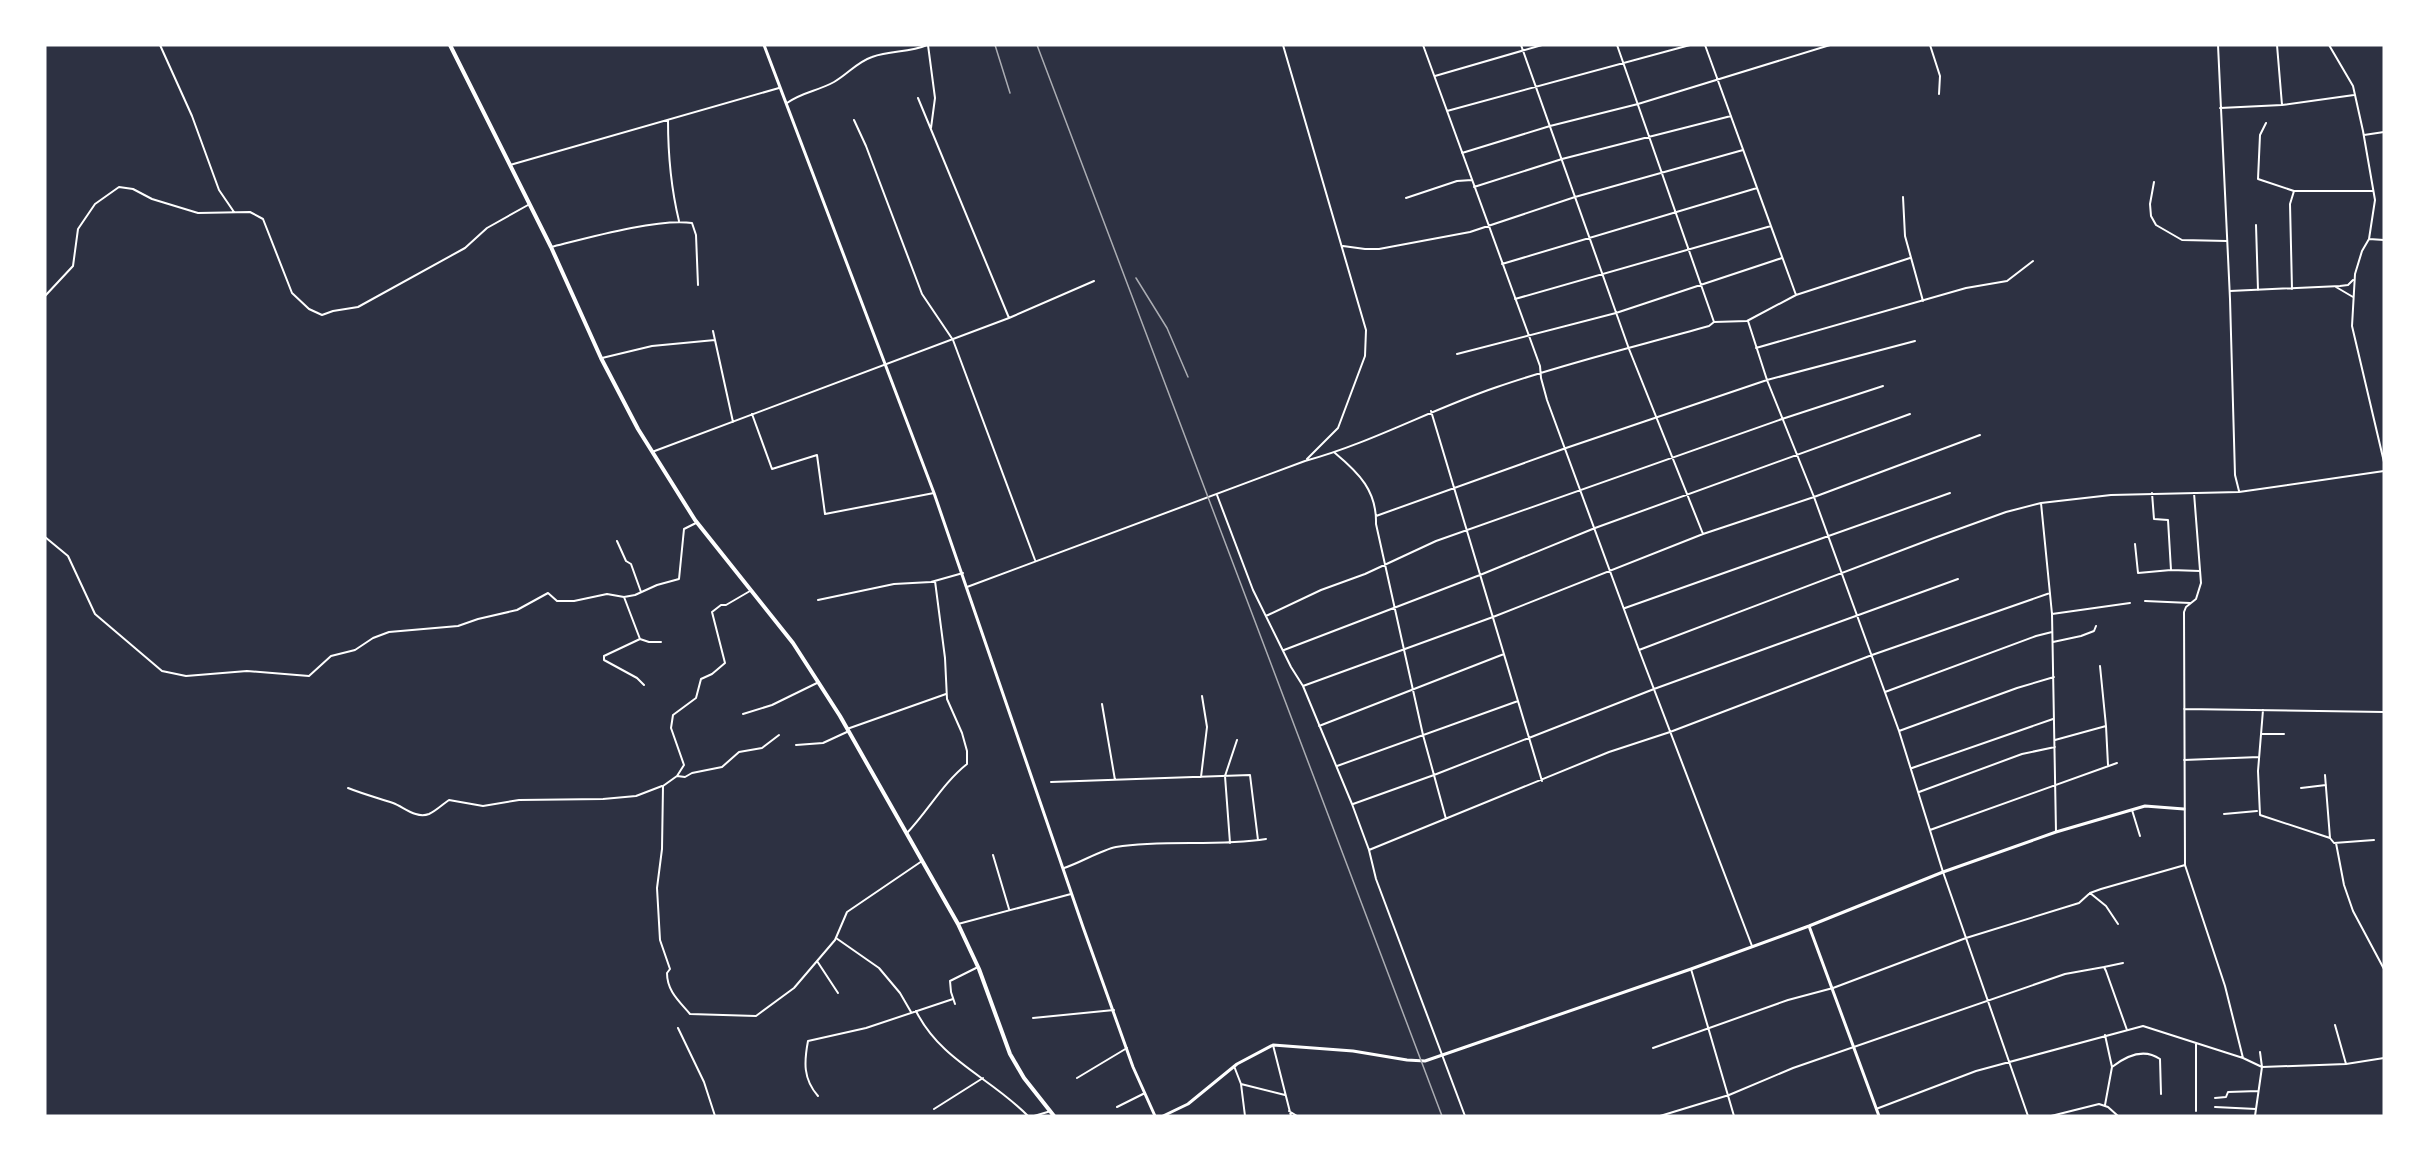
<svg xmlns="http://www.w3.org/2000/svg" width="2429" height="1161" viewBox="0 0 2429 1161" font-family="Bitter,serif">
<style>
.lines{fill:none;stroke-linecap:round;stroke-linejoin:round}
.minor{stroke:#fff;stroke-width:2}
.tertiary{stroke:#fff;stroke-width:3}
.trunk{stroke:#fff;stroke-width:4}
.rail{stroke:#abadb3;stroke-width:1.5}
</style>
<rect width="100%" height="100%" fill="#2d3142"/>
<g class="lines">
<path class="minor" d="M 160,45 L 192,116 L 219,190 L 234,212
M 928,45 L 935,98 L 931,128
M 1283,45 L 1366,330 L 1365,356 L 1338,428 L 1307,459
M 1423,45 L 1540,366 L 1541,378 L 1547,400 L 1639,650 L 1752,946
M 1521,45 L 1629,349 L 1703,534
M 1617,45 L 1714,322
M 1705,45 L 1796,295
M 1930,45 L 1940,76 L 1939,94
M 2218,45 L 2230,299 L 2235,475 L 2239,491
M 2277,45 L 2282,105
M 2329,45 L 2353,86 L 2363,131 L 2375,200 L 2369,239 L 2362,251 L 2355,274 L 2352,326 L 2384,462
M 1435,76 L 1542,45
M 918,98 L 1009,318
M 787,103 C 802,92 818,91 834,82 C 848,74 857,62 872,57 C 891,50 909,53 927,45
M 2220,108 L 2282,105 L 2354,95
M 1447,111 L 1690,45
M 668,120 C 668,154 671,188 679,221
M 854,120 L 866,146 L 922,294 L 953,340 L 1035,560
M 2266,123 L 2260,135 L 2258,179 L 2294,191 L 2372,191
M 2364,135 L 2384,132
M 1462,153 L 1550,126 L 1638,104 L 1830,45
M 510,165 L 779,88
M 2154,182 L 2150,204 L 2151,216 L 2156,225 L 2182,240 L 2227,241
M 1474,187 L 1562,159 L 1731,116
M 1903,197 L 1905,236 L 1923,301
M 1406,198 L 1457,181 L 1472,180
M 2256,225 L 2258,290
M 2369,239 L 2384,240
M 1343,246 L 1365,249 L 1379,249 L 1470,232 L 1575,197 L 1743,150
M 551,247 C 587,238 658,218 692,223 L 696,235 L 698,285
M 1502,264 L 1757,188
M 2336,287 L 2353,297
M 2292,289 L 2290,204 L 2294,191
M 2230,291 L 2340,286 L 2348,285 L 2353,280
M 45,296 L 73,266 L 78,229 L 95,204 L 119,187 L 133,189 L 152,199 L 198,213 L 250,212 L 263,219 L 292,293 L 309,309 L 322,315 L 333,311 L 358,307 L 465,248 L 487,228 L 528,205
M 1515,299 L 1771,226
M 1748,321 L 1767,380 L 1814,497 L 1899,731 L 1943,872 L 2028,1116
M 713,331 L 733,422
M 1756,348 L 1966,288 L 2007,281 L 2033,261
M 1457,354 L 1616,313 L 1782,258
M 602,358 L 652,346 L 715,340
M 1431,411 L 1542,781
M 752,414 L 772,469 L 817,455 L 825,514 L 934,493
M 652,452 L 1009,318 L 1094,281
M 1335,453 C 1359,473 1377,491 1376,524 L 1423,735 L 1446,819
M 2152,493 L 2154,519 L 2168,520 L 2171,570 L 2200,571
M 2194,493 L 2201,583 L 2196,599 L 2186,607 L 2184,612 L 2185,865 L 2225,986 L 2243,1058
M 1217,495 L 1253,590 L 1291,667 L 1303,686 L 1352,804 L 1369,850 L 1376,879 L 1465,1116
M 2041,503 L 2052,614 L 2056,832
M 1376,516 L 1566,448 L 1767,380 L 1915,341
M 45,537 L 68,556 L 95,614 L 162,671 L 186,676 L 247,671 L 309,676 L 331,656 L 355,650 L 373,638 L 389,632 L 458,626 L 478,619 L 517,610 L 548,593 L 557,601 L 574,601 L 607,594 L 624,597 L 635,595 L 657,585 L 679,579 L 684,529 L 696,523
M 617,541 L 626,561 L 631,564 L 641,592
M 2135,544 L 2138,573 L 2171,570
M 967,587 L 1305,461 C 1371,443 1432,409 1497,387 C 1566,363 1638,346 1709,326 L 1714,322 L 1747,321 L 1796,295 L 1910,258
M 750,591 L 726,605 L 721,605 L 712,612 L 725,663 L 712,674 L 701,679 L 696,698 L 673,715 L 671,728 L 684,765 L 677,776 L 663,786 L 662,849 L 657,888 L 660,940 L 670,969 L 667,973 C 667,991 679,1001 690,1014 L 756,1016 L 794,988 L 835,940 L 847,912 L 922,861
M 624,597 L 640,639 L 649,642 L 661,642
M 818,600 L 894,584 L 931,582 L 963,573
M 2145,601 L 2190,603
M 1625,608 L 1950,493
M 2052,614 L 2130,603
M 1266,616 L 1321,590 L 1365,574 L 1436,541 L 1782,419 L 1883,386
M 640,639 L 604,656 L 604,660 L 637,678 L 644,685
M 2053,642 L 2081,636 L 2094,631 L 2096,626
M 1284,650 L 1480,575 L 1595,528 L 1910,414
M 1639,650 L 1934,538 L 2006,512 L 2041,503 L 2111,495 L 2239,492 L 2384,471
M 1303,686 L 1493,617 L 1703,534 L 1814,497 L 1980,435
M 1885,692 L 2036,636 L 2052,632
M 1102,704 L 1115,780
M 2184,709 L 2384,712
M 2263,710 L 2258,771 L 2260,815 L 2330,838 L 2334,843 L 2374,840
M 743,714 L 772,705 L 819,682
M 1319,726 L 1504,654
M 2106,726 L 2108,765
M 847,729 L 946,694
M 1899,731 L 2017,688 L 2054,677
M 2261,734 L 2284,734
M 2055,740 L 2106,726 L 2100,666
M 796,745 L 823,743 L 849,731
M 2184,760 L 2259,757
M 1337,766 L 1518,701
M 1912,768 L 2053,719
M 2325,775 L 2330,838
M 677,776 L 685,777 L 692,773 L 722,767 L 739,752 L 762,748 L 779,735
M 1201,777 L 1207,727 L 1202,696
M 1051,782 L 1250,775 L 1258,840
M 348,788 C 363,794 378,798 393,803 C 404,807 416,819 429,814 C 436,811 443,804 449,800 L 483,806 L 519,800 L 603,799 L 636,796 L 662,786
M 2301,788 L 2326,785
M 1919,792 L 2022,754 L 2055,747
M 1353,804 L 1434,775 L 1654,689 L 1958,579
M 2132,810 L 2140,836
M 2224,814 L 2257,811
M 1930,830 L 2117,763
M 907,833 C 928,811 943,783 967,764 L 967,751 L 962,733 L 947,699 L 945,658 L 935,581
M 1230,843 L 1225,776 L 1237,740
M 2336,843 L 2344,885 L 2353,911 L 2384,969
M 1369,850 L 1609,752 L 1670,732 L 1872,655 L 2050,593
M 993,855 L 1009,909
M 1064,868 C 1080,863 1101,850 1116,847 C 1166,839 1215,847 1266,839
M 2090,893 L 2106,906 L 2118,924
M 958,924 L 1071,894
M 836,938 L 879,968 L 900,993 L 911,1012
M 817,961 L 838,993
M 2104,967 L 2123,963
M 1691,969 L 1734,1116
M 955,1004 L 951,992 L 950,981 L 978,967
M 916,1011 C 941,1061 990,1077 1028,1116
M 1033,1018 L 1114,1010
M 2335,1025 L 2346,1064
M 678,1028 L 704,1082 L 715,1116
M 2105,1035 L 2112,1067
M 2196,1044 L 2196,1111
M 1273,1045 L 1291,1116
M 1653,1048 L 1788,1000 L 1833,988 L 1966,938 L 2079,903 L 2090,893 L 2101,889 L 2185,865
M 1234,1066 L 1241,1084 L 1245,1116
M 1077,1078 L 1127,1048
M 1241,1084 L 1285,1095
M 818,1096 C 803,1079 804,1062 808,1041 L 866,1028 L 953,999
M 2215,1098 L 2226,1097 L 2228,1092 L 2258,1091
M 2105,1105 L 2112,1067 C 2126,1056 2144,1048 2160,1059 L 2161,1094
M 1117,1107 L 1145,1093
M 2215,1107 L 2256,1109
M 934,1109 L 983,1078
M 1876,1109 L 1976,1071 L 2143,1026 L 2243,1058 L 2262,1067 L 2346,1064 L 2384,1058
M 1289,1111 L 1297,1116
M 1034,1116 L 1051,1111
M 1660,1116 L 1729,1095 L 1793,1068 L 2065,974 L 2104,967 L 2106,971 L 2127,1030
M 2051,1116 L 2099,1104 L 2108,1107 L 2118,1116
M 2255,1116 L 2262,1067 L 2260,1052"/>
<path class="tertiary" d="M 764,45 L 934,493 L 1083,927 L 1133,1067 L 1155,1116
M 1809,926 L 1879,1116
M 1163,1116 L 1188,1104 L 1237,1064 L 1273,1045 L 1353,1051 L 1407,1060 L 1425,1061 L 1691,969 L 1809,926 L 1943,872 L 2056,832 L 2145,806 L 2184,809"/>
<path class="trunk" d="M 450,45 L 551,247 L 601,358 L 638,429 L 695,520 L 793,643 L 840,716 L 958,924 L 979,969 L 1010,1054 L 1024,1078 L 1054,1116"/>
<path class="rail" d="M 995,45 L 1010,93
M 1037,45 L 1442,1116
M 1136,278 L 1167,328 L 1188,377"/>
</g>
<rect width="2429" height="1161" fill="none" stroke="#ffffff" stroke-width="93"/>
</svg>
